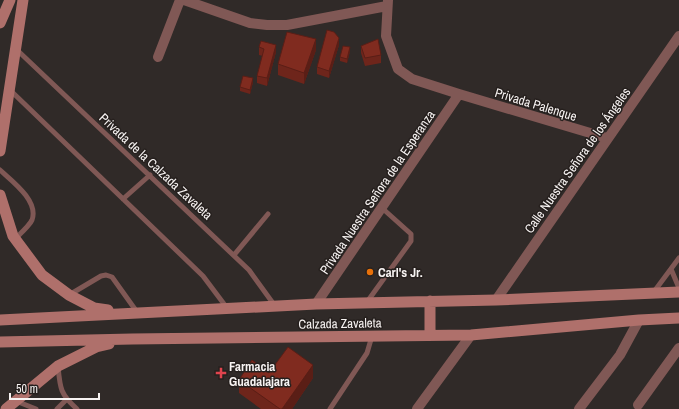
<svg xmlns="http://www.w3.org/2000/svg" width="679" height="409" viewBox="0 0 679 409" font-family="'Archivo Narrow',sans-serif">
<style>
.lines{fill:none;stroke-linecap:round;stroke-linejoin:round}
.service{stroke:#805855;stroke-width:5}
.minor{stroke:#805855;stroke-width:10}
.secondary{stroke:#af706b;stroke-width:11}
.wall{fill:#6e251b}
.shaded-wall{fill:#5a1e16}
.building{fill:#802b1f;stroke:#5a1e16}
.food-dot{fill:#e8710a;stroke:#26201e;stroke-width:1.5}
.health-dot{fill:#e0444e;stroke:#26201e;stroke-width:1.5}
.labels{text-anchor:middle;stroke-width:3;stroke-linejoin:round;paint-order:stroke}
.street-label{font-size:13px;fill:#f7f3f2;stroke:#26201e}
.poi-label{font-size:13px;font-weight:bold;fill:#f7f3f2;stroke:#26201e;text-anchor:start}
</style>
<rect width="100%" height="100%" fill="#302a28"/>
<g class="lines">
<path class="service" d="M 16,49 L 249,270 L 275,306
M 10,90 L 203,276 L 227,308
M 0,170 C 12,181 39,201 32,220 C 30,225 19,235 15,239
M 123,199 L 150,175
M 234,255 L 268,214
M 671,269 L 679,288
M 653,293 L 679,258
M 69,295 L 101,276 L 106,275 L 112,277 L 137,312
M 367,302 L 411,241 L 411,234 L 382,208
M 58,366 C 60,388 60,394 77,409
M 16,401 L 36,409
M 57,409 L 66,400
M 330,409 L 367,353 L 372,336"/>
<path class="minor" d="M 184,0 L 250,23 L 267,25 L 287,25 L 387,6
M 388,0 L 386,36 L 398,69 L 412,79 L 459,94 L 607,138
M 158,57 L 180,0
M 496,300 L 679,36
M 316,304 L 459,94
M 638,405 L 679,348
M 417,409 L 471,335
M 579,409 L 620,355 L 639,320"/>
<path class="secondary" d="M 0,23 L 10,0
M 0,151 L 23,0
M 0,195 L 13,236 L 42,275 L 69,295 L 94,308 L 108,310
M 430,301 L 430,335
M 0,320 L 316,304 L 496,300 L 679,292
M 0,342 L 132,339 L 471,335 L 639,320 L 679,318
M 6,409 L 58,366 L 96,347 L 109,344"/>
</g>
<path class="wall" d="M 339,45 L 329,78 L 317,74 L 317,67 Z
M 361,46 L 381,55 L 381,63 L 365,66 L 361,53 Z
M 259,47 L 276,52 L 267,86 L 257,83 L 257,76 L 263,56 L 259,55 Z
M 316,50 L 304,84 L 278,75 L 278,64 Z
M 350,51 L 347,63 L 340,61 L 340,57 Z
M 253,82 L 250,94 L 240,91 L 240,87 Z
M 269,373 L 313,378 L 292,409 L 261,409 L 239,393 L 239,380 Z"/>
<path class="shaded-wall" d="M 339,38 L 339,45 L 329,78 L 329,71 Z
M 316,39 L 316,50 L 304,84 L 304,73 Z
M 276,45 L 276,52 L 267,86 L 267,78 Z
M 350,47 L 350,51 L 347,63 L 347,59 Z
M 253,78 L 253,82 L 250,94 L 250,90 Z
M 313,365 L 313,378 L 292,409 L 282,409 Z"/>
<path class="building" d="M 327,30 L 334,32 L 339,38 L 329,71 L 317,67 Z
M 287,32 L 316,39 L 304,73 L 278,64 Z
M 378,39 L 381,55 L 365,58 L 361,46 Z
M 261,41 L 276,45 L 267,78 L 257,76 L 264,49 L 259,47 Z
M 343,46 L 350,47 L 347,59 L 340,57 Z
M 243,76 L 253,78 L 250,90 L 240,87 Z
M 288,347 L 313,365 L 282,409 L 280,409 L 239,380 L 252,360 L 269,373 Z"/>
<circle class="food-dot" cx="370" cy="272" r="4"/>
<path class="health-dot" d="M219 367h4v4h4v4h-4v4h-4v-4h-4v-4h4z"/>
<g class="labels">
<g class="street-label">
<text transform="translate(536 104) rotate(17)" y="5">Privada Palenque</text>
<text transform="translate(577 160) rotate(-55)" y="5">Calle Nuestra Señora de los Ángeles</text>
<text transform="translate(156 166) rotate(43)" y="5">Privada de la Calzada Zavaleta</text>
<text transform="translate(377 192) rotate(-56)" y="5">Privada Nuestra Señora de la Esperanza</text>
<text transform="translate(340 323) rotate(-1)" y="5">Calzada Zavaleta</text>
</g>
<g class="poi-label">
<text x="378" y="277">Carl's Jr.</text>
<text x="229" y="371">Farmacia<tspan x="229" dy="15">Guadalajara</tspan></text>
</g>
</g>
<path d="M10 393v6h89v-6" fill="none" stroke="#f7f3f2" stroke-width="2"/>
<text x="16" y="393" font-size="12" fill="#f7f3f2" stroke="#26201e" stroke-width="3" paint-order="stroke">50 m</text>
</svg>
